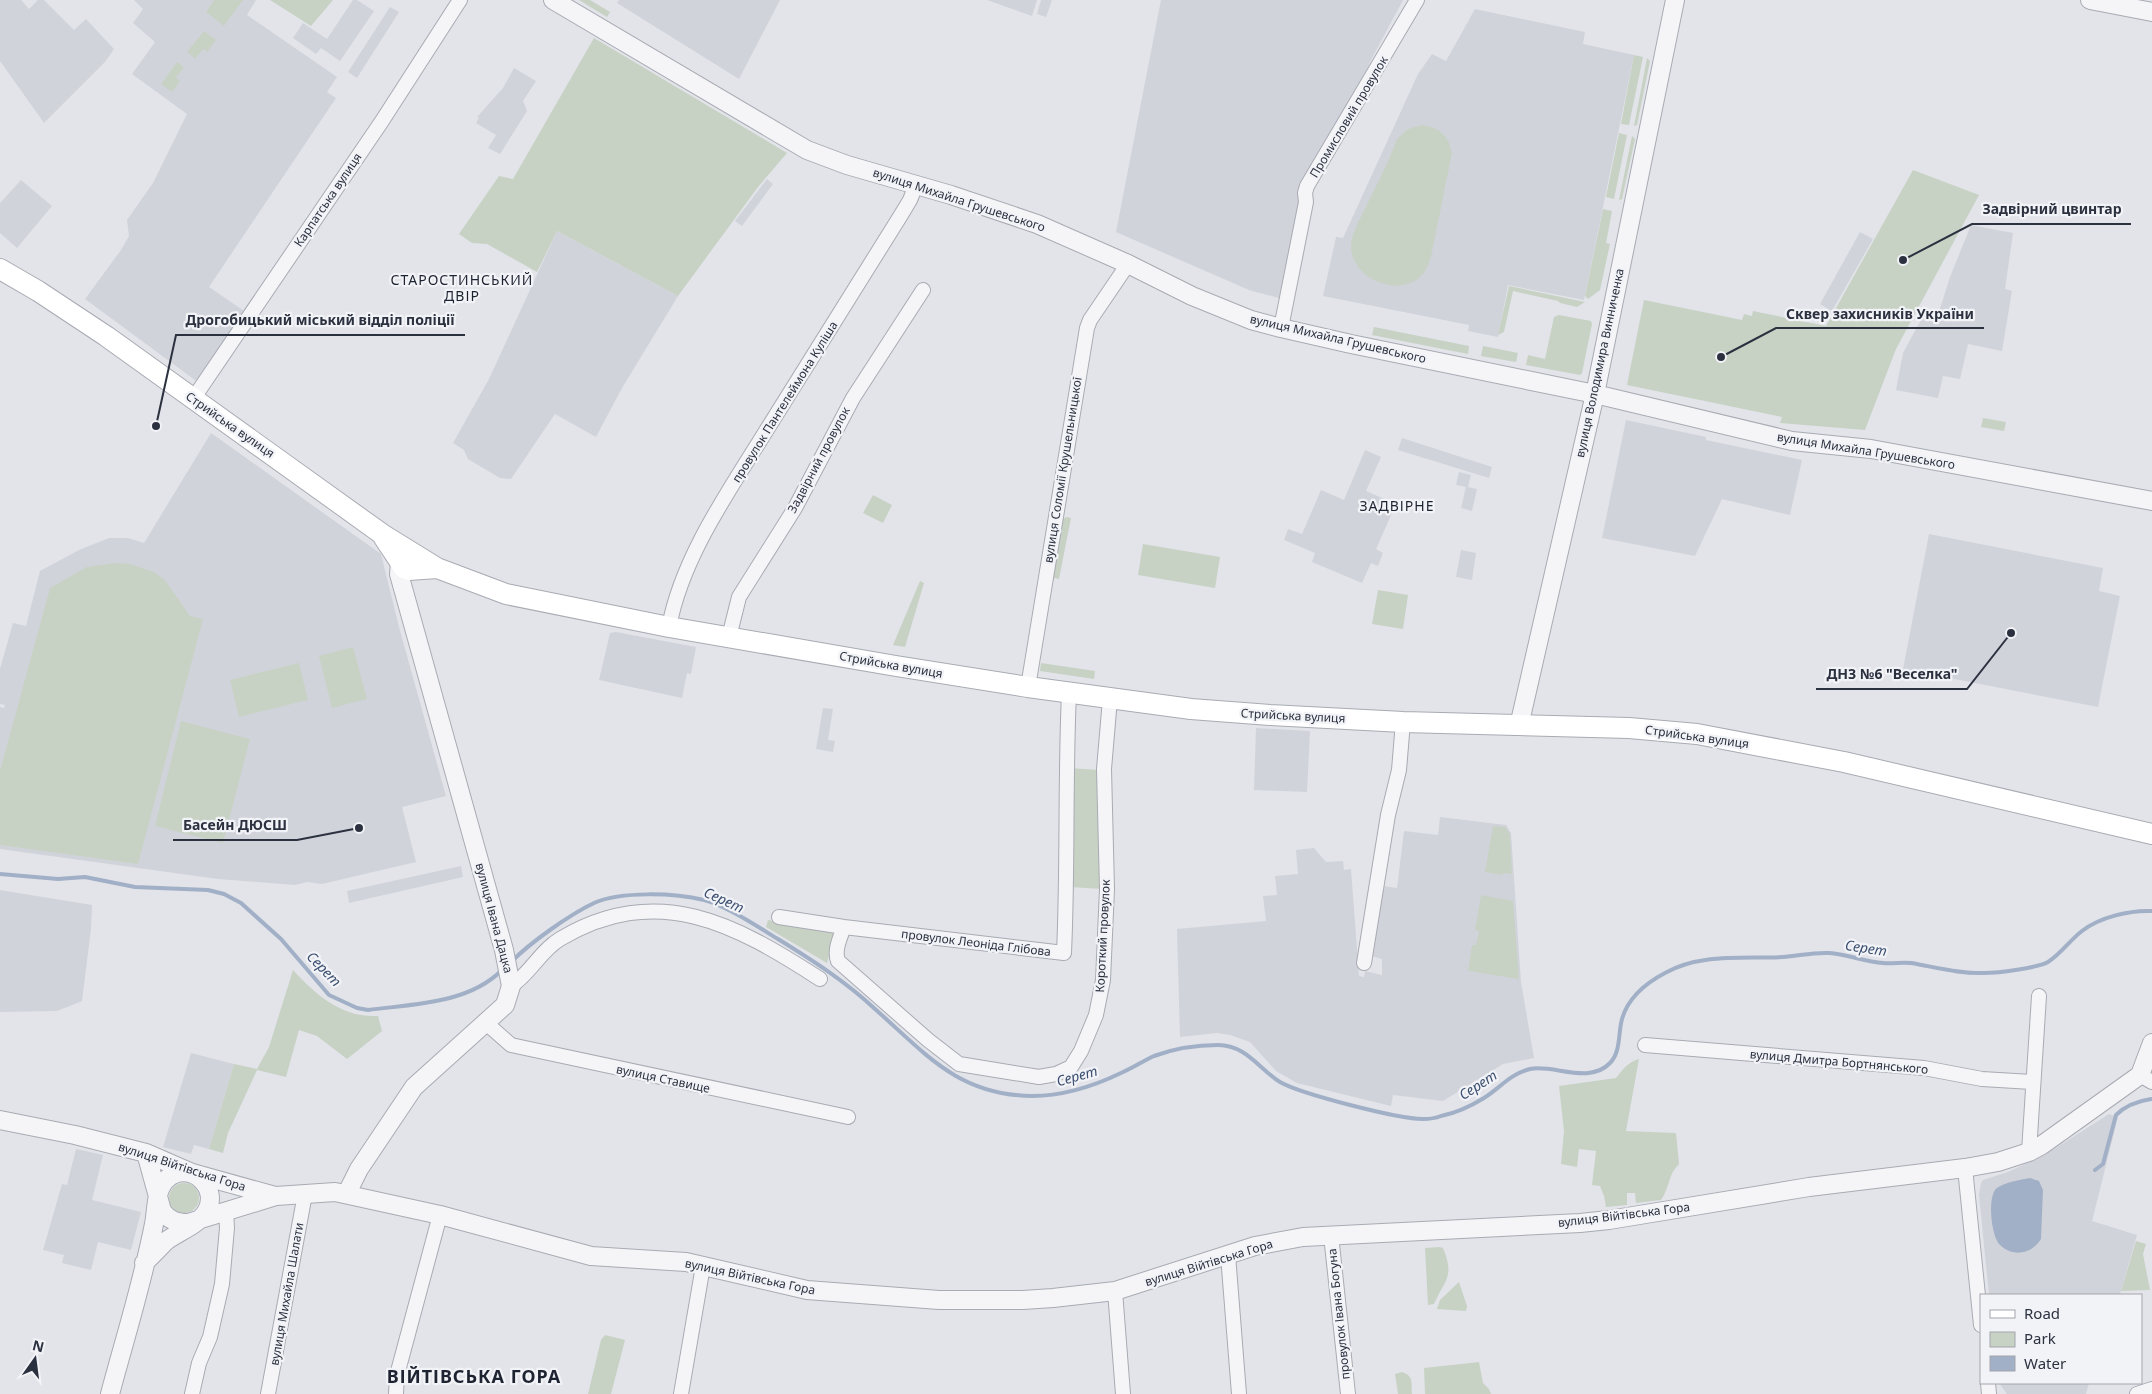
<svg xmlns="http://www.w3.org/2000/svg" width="2152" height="1394" viewBox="0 0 2152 1394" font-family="'Noto Sans',sans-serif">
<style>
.built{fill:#d1d3db}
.green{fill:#c7d2c4}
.water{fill:#a1b0c6}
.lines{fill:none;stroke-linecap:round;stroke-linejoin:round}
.stream{stroke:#a1b0c6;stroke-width:4}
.minor-casing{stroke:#a8abb3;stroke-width:16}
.tertiary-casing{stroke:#a8abb3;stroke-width:20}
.secondary-casing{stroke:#a8abb3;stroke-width:22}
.minor{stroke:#f5f5f8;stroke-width:14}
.tertiary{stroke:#f5f5f8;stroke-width:18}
.secondary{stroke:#fff;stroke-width:20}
.labels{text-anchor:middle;stroke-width:4.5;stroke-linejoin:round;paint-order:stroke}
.street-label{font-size:12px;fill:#2c3140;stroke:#f2f3f7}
.neighbourhood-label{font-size:14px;letter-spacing:1px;fill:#1e2331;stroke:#f2f3f7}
.water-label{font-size:14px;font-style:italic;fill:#3a4e70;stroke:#f2f3f7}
.district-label{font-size:18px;font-weight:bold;letter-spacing:1px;fill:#1e2331;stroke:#f2f3f7}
.leader{fill:none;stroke:#2c3140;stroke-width:2}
.callout-dot{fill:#2c3140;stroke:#f2f3f7;stroke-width:2}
.callout-label{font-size:14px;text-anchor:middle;font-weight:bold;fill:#2c3140;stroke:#f2f3f7;stroke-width:4.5;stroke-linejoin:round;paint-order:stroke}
</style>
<rect width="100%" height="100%" fill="#e2e4e9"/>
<path class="built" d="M 0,0 L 21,0 L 29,9 L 38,0 L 44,0 L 74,30 L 86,19 L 114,49 L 105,62 L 44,123 L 0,61 Z
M 134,0 L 256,0 L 247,15 L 337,77 L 327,92 L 336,98 L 209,287 L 247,313 L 199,383 L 85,299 L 121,250 L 129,236 L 127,220 L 153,183 L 187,114 L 132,74 L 155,42 L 133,23 L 143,9 Z
M 353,0 L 357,0 L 374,11 L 340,61 L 321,48 L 316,54 L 293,38 L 303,23 L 327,39 Z
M 619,0 L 780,0 L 739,79 L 617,3 Z
M 987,0 L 1037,0 L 1032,16 Z
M 1041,0 L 1052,0 L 1046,17 L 1037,14 Z
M 1161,0 L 1403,0 L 1371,60 L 1349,110 L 1303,182 L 1279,298 L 1249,290 L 1116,232 Z
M 390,7 L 399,12 L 357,78 L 348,72 Z
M 1475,9 L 1585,32 L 1583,44 L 1634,55 L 1584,300 L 1508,285 L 1498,337 L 1468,331 L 1469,325 L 1323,296 L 1336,237 L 1343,238 L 1418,74 L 1432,54 L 1446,61 Z
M 514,68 L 536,81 L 523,101 L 527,111 L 500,154 L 488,148 L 496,135 L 476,123 L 479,118 L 477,117 L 503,88 Z
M 767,179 L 773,184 L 742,226 L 735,221 Z
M 21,180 L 52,206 L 17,248 L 0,233 L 0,203 Z
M 1971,225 L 2013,233 L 2005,289 L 2012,291 L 2002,351 L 1968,344 L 1960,379 L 1943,376 L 1938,398 L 1896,390 L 1903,353 L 1923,316 L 1937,318 L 1950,277 Z
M 557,231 L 678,296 L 622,388 L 596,437 L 555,414 L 511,479 L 500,478 L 468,459 L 464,450 L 453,443 L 489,379 Z
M 1860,232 L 1873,239 L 1832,311 L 1820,304 Z
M 1626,420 L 1706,437 L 1706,440 L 1802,460 L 1790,515 L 1722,499 L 1695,556 L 1602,538 Z
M 211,433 L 381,554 L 399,627 L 446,796 L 402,807 L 416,862 L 322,884 L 307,882 L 295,885 L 218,879 L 0,849 L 0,707 L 4,708 L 5,705 L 0,704 L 0,669 L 13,623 L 26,626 L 40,571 L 79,550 L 109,538 L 128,538 L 144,543 Z
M 1402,438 L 1492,467 L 1489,478 L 1398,450 Z
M 1365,450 L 1381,457 L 1366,491 L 1396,504 L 1376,549 L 1383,553 L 1378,566 L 1371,563 L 1362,583 L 1312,562 L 1315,553 L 1284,540 L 1288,529 L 1302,534 L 1321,490 L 1344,500 Z
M 1459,472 L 1471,475 L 1468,487 L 1477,489 L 1472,511 L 1461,508 L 1466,487 L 1456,485 Z
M 1929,534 L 2103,568 L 2099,591 L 2120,596 L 2098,707 L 1903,669 Z
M 1461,550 L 1476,553 L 1472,580 L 1456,577 Z
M 616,632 L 696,647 L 691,674 L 687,673 L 682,698 L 599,680 L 610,633 Z
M 823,708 L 833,709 L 828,740 L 835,741 L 833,752 L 816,749 Z
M 1256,728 L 1310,731 L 1307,792 L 1254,790 Z
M 1440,817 L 1506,825 L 1511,833 L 1521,982 L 1534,1058 L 1503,1064 L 1443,1101 L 1393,1095 L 1391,1106 L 1297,1083 L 1276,1071 L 1250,1042 L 1230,1035 L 1217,1033 L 1180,1037 L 1177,929 L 1266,921 L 1263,896 L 1277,895 L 1275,876 L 1298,874 L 1296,850 L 1314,848 L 1326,862 L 1343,861 L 1344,870 L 1351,869 L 1359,976 L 1364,977 L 1365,971 L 1382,975 L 1382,959 L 1371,956 L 1383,886 L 1397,888 L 1404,831 L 1438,835 Z
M 461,866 L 463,877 L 349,903 L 347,891 Z
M 0,890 L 92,905 L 91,929 L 82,1001 L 57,1011 L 0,1012 Z
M 191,1053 L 234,1064 L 209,1149 L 194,1145 L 191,1154 L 163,1147 Z
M 2109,1114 L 2118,1117 L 2092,1221 L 2137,1235 L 2120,1294 L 1989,1295 L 1979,1195 L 1981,1183 L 1983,1180 L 2008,1172 L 2048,1153 Z
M 76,1149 L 103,1155 L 92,1200 L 141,1212 L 131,1250 L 98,1242 L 91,1270 L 62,1263 L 64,1255 L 43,1250 L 62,1184 L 67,1185 Z
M 1999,1383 L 2089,1383 L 2086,1394 L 2007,1394 Z"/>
<path class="green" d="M 214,0 L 243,0 L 224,26 L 206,12 Z
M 270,0 L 333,0 L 311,26 Z
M 579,0 L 590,0 L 610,12 L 607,17 Z
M 204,31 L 216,40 L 207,52 L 203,49 L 195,59 L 187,52 Z
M 594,38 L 787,153 L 758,187 L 678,296 L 557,231 L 537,272 L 487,244 L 472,243 L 459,234 L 499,176 L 513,179 Z
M 1634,55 L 1643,57 L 1629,125 L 1621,124 Z
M 1647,58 L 1650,61 L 1637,125 L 1634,126 Z
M 177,62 L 184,67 L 176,78 L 180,81 L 172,92 L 161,84 Z
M 1422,125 C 1439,127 1449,136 1452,153 L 1431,257 C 1429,261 1428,267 1425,271 C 1405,301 1352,281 1351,247 C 1351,235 1358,222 1364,211 C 1375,188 1388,164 1397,139 L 1408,129 Z
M 1619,133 L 1627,135 L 1614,199 L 1606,197 Z
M 1632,136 L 1635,139 L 1622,199 L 1619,200 Z
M 1913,170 L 1979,195 L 1896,349 L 1865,430 L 1780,423 L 1782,417 L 1627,385 L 1644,300 L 1742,320 L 1744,314 L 1752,316 L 1753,311 L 1826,326 Z
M 1603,209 L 1612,211 L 1606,243 L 1610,244 L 1600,290 L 1588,299 L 1585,296 Z
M 1509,286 L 1585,302 L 1577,307 L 1560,303 L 1558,301 L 1513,291 L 1504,332 L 1498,335 Z
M 1559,315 L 1591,321 L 1592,324 L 1582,373 L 1580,375 L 1526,365 L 1528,355 L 1545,359 L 1554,317 Z
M 1374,327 L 1469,346 L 1468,354 L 1372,335 Z
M 1483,346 L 1518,353 L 1516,362 L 1481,356 Z
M 1983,418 L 2006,422 L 2004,431 L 1981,427 Z
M 873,495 L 892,505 L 883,523 L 863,513 Z
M 1067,517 L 1071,518 L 1059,579 L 1054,578 L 1052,585 L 1050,583 L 1062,519 Z
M 1143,544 L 1220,557 L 1215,588 L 1138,575 Z
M 116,563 L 130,564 L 154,572 L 165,580 L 190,616 L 203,619 L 138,864 L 0,845 L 0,771 L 50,588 L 87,567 Z
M 920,581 L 924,583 L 905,647 L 893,645 Z
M 1378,590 L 1408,595 L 1403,629 L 1372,624 Z
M 353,647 L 367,699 L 332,708 L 319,656 Z
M 299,663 L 308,700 L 239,717 L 230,680 Z
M 1041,663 L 1095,671 L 1094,679 L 1040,671 Z
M 181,721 L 250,739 L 223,843 L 155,826 Z
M 1069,768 L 1099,770 L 1102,889 L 1071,887 Z
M 1493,826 L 1505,827 L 1510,834 L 1512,874 L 1503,873 L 1503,875 L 1485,872 Z
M 1481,895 L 1513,901 L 1519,979 L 1468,971 L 1472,945 L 1476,945 L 1479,931 L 1475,930 Z
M 768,920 L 835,932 L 827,963 L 766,927 Z
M 293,970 C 316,995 342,1018 378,1016 L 382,1031 L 347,1059 L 317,1036 L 299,1030 L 286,1077 L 257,1070 L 228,1133 L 223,1153 L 209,1149 L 234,1064 L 257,1069 L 269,1047 Z
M 1639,1059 L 1626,1131 L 1676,1133 L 1679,1164 C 1668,1174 1670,1187 1661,1200 L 1636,1203 L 1635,1193 L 1627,1193 L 1627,1205 L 1606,1207 L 1604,1196 L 1600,1186 L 1592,1185 L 1596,1151 L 1579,1149 L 1577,1167 L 1561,1164 L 1564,1131 L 1559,1086 L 1616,1078 C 1623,1069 1628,1062 1639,1059 Z
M169 1198a15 15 0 1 1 30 0a15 15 0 1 1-30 0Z
M 2136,1241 L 2146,1244 L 2143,1254 L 2150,1290 L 2121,1291 Z
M 1440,1247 L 1443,1248 C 1455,1277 1445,1279 1434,1304 L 1428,1305 L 1425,1248 Z
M 1459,1282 L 1467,1306 L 1466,1311 L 1437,1309 L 1440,1300 Z
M 605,1335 L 625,1340 L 611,1394 L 588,1394 L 601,1340 Z
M 1479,1362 L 1483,1383 L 1489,1389 L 1491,1394 L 1425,1394 L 1424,1368 Z
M 1402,1372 C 1414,1376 1411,1383 1412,1394 L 1398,1394 L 1395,1374 Z"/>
<path class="water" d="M 2030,1178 L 2039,1181 L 2043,1190 L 2041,1239 C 2032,1254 2012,1258 1999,1244 C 1991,1235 1987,1195 1997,1188 C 2005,1182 2020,1180 2030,1178 Z"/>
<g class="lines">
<path class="stream" d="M 0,874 L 58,879 L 85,877 L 135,887 L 208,890 L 224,894 L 241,903 L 281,939 L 329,995 L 357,1008 L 368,1010 C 413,1004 468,1004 502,970
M 511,962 C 531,942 569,915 594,903 C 621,891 675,893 704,900 C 725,905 758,927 778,939 C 812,960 845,981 875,1009 C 926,1054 958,1095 1032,1096 C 1063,1096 1094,1086 1121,1073 C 1133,1068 1143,1061 1154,1056 C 1173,1049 1198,1045 1218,1045 C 1246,1045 1259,1069 1280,1082 C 1301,1094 1398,1119 1423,1119 C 1428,1119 1436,1118 1441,1116 C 1456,1113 1471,1106 1484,1098 C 1500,1088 1510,1074 1530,1069 C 1554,1064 1589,1085 1610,1063 C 1621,1052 1618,1033 1622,1019 C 1628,998 1646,983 1665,973 C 1701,953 1743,959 1783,957 C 1798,956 1814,952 1829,953 C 1847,954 1865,962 1883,963 C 1893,964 1902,962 1911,963 C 1935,967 1960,974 1984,973 C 1998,973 2037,968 2048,962 C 2061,954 2070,940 2082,931 C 2100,917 2130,910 2152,911
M 2095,1170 L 2103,1164 L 2116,1115 C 2126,1105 2138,1101 2151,1099"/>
<g class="minor-casing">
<path id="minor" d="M 1281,328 L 1306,202 L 1305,193 L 1307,186 L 1417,0
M 193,399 L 382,121 L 460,0
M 669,627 C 682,557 729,491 766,431 C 811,359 856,287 901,215 L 910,200 L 916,185
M 729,637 L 739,597 L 795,508 L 853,398 L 923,290
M 1028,687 L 1087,328 L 1090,320 L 1128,264
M 779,917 L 844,927 L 1064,953 C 1068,866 1065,780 1069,693
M 844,927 C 840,938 834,950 838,961 L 928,1040 L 959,1064 L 1039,1077 L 1056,1074 L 1071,1067 L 1081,1051 L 1096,1015 L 1103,980 L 1107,889 L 1104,769 L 1110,699
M 1364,963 L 1388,815 L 1399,770 L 1403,722
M 511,986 C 530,974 540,951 560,939 C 657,881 735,924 820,979
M 486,1023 L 511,1045 L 848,1117
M 1645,1045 L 1924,1068 L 1982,1079 L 2032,1082
M 2140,1075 L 2152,1082
M 2029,1152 L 2039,996
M 1965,1168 L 1981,1325
M 1331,1235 L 1348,1394
M 1228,1255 L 1239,1394
M 1115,1291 L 1123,1394
M 1988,1383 L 1989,1394
M 192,1394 L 199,1363 L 210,1337 L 222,1284 L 227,1228 L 226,1211
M 268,1394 L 305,1194
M 396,1394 L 397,1375 L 440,1215
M 681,1394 L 703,1266
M 2137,1394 L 2152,1389"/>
</g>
<g class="tertiary-casing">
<path id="tertiary" d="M 553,0 L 807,150 L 847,165 L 951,195 L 1037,224 L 1128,264 L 1192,296 L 1251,320 L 1281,328 L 1351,344 L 1595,394 L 1792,441 L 1871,449 L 2152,501
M 2090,0 L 2152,12
M 1519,726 L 1595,394 L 1675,0
M 0,1120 L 75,1135 L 146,1153 L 192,1173 L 275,1196
M 146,1153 L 162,1211 C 169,1220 176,1223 188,1223 L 276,1196 L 335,1192 L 440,1215 L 591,1256 L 686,1262 L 807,1290 L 939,1300 L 1023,1300 L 1053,1298 L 1115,1291 L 1255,1246 L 1303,1237 L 1580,1223 L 1609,1220 L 1809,1187 L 1965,1168 L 1998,1162 L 2029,1152 L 2042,1145 L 2140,1075 L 2152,1043
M 347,1193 L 359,1169 L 414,1087 L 505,1005 L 511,986 L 504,950 L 399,574 L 400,563
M 110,1394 C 125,1338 143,1281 154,1224 C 157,1209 155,1188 168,1178 C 190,1160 221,1188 206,1212 C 198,1225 178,1232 166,1241 C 159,1248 152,1256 144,1263"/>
</g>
<g class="secondary-casing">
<path id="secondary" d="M 0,269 L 38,291 L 106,336 L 382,534 L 437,568 L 506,594 L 669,627 L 896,666 L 1028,687 L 1191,709 L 1270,715 L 1403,722 L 1629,728 L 1697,734 L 1844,762 L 2152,834
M 384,538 L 404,568 L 409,570 L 437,568"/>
</g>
<use href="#minor" class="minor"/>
<use href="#tertiary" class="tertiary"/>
<use href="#secondary" class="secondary"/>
</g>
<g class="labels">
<g class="street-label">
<text transform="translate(1349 117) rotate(-59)" y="4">Промисловий провулок</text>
<text transform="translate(328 200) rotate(-56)" y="4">Карпатська вулиця</text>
<text transform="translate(959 200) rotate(18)" y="4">вулиця Михайла Грушевського</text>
<text transform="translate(1338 339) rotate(13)" y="4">вулиця Михайла Грушевського</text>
<text transform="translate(1600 363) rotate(-78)" y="4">вулиця Володимира Винниченка</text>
<text transform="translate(785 402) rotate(-58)" y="4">провулок Пантелеймона Куліша</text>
<text transform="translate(230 425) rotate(35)" y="4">Стрийська вулиця</text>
<text transform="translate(1866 451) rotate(9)" y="4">вулиця Михайла Грушевського</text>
<text transform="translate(819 460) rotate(-62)" y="4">Задвірний провулок</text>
<text transform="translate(1063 470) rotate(-81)" y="4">вулиця Соломії Крушельницької</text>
<text transform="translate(891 665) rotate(10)" y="4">Стрийська вулиця</text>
<text transform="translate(1293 716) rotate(3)" y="4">Стрийська вулиця</text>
<text transform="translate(1697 737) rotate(8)" y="4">Стрийська вулиця</text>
<text transform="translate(494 918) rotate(75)" y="4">вулиця Івана Дацка</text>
<text transform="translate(1103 936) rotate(-87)" y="4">Короткий провулок</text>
<text transform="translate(976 943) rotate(7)" y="4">провулок Леоніда Глібова</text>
<text transform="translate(1839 1062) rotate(5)" y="4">вулиця Дмитра Бортнянського</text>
<text transform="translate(663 1079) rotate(12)" y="4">вулиця Ставище</text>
<text transform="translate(182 1167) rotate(18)" y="4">вулиця Війтівська Гора</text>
<text transform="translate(1624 1215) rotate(-7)" y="4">вулиця Війтівська Гора</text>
<text transform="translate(1209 1263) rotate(-17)" y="4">вулиця Війтівська Гора</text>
<text transform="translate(750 1277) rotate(12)" y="4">вулиця Війтівська Гора</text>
<text transform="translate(287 1294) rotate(-80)" y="4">вулиця Михайла Шалати</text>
<text transform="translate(1339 1314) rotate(-96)" y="4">провулок Івана Богуна</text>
</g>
<g class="neighbourhood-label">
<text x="462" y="285">СТАРОСТИНСЬКИЙ<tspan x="462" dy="16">ДВІР</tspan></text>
<text x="1397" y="511">ЗАДВІРНЕ</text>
</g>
<g class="water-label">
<text transform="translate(724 900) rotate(24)" y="5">Серет</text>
<text transform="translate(1866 948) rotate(9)" y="5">Серет</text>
<text transform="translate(324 969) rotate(46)" y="5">Серет</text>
<text transform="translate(1077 1076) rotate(-16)" y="5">Серет</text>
<text transform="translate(1478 1085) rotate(-33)" y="5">Серет</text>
</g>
<g class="district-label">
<text x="474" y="1383">ВІЙТІВСЬКА ГОРА</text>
</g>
</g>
<path class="leader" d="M1903 260L1972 224H2131M1721 357L1776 328H1984M156 426L176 335H465M2011 633L1967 689H1816M359 828L297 840H173"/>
<g class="callout-dot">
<circle cx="1903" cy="260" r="5"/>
<circle cx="1721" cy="357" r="5"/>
<circle cx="156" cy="426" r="5"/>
<circle cx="2011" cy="633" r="5"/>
<circle cx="359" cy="828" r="5"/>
</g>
<g class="callout-label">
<text x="2052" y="214">Задвірний цвинтар</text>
<text x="1880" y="319">Сквер захисників України</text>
<text x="320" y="325">Дрогобицький міський відділ поліції</text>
<text x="1892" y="679">ДНЗ №6 "Веселка"</text>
<text x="235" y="830">Басейн ДЮСШ</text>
</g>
<rect x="1980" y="1294" width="162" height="90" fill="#f2f3f7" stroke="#a3a5ae"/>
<rect x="1990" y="1310" width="25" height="8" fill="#ffffff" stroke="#a3a5ae"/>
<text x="2024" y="1319" font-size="15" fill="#2c3140">Road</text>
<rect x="1990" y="1332" width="25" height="15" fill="#c7d2c4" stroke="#a3a5ae"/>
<text x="2024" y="1344" font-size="15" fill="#2c3140">Park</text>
<rect x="1990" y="1356" width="25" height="15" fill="#a1b0c6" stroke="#a3a5ae"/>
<text x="2024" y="1369" font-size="15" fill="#2c3140">Water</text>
<g transform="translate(35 1359) rotate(14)" stroke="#f2f3f7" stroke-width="4" paint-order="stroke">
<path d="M0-4L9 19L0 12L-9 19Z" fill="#2c3140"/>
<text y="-8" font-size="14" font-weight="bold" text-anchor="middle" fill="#2c3140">N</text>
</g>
</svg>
